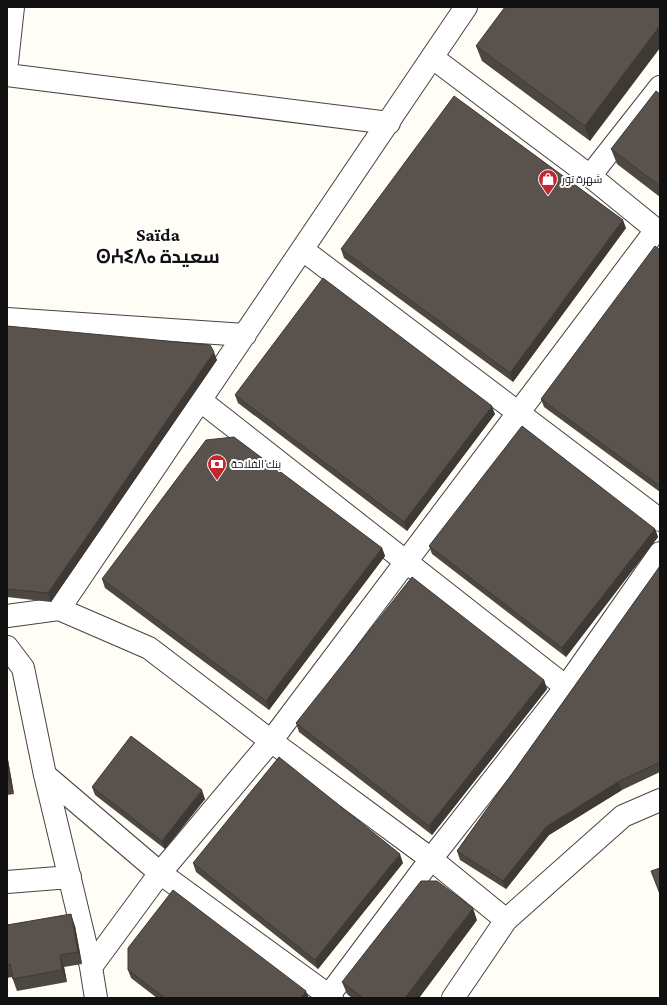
<svg xmlns="http://www.w3.org/2000/svg" width="667" height="1005" viewBox="0 0 667 1005" font-family="'Crimson Pro',Cairo,'Noto Sans Tifinagh',serif">
<style>
.lines{fill:none;stroke-linecap:round;stroke-linejoin:round}
.minor-casing{stroke:#444;stroke-width:24}
.minor{stroke:#fff;stroke-width:22}
.wall{fill:#4d4742}
.shaded-wall{fill:#3f3936}
.building{fill:#5a524d;stroke:#3f3936}
.labels{text-anchor:middle;stroke-width:4;stroke-linejoin:round;paint-order:stroke}
.poi-label{font-size:11px;fill:#111;stroke:#fff;text-anchor:start}
.town-label{font-size:19px;font-weight:bold;fill:#111;stroke:#fff}
</style>
<rect width="100%" height="100%" fill="#fffdf5"/>
<g class="lines">
<g class="minor-casing">
<path id="minor" d="M 433,58 L 590,176 L 660,233
M 7,62 L 13,7
M 7,75 L 389,123
M 590,176 L 660,87
M 303,250 L 660,520
M 7,319 L 245,335
M 201,401 L 566,687
M 59,609 L 466,7
M 7,616 L 59,609 L 149,648 L 271,741 L 431,859 L 506,920
M 7,647 L 23,668 L 45,775 L 91,967 L 96,998
M 45,775 L 160,873 L 332,998
M 7,882 L 70,877
M 91,967 L 160,873 L 271,741 L 656,230
M 327,998 L 431,859 L 566,687 L 660,553
M 453,998 L 506,920 L 623,816 L 660,800"/>
</g>
<use href="#minor" class="minor"/>
</g>
<path class="wall" d="M 660,7 L 590,141 L 482,61 L 476,46 Z
M 660,94 L 660,197 L 617,164 L 611,149 Z
M 626,228 L 513,382 L 344,258 L 341,249 Z
M 660,250 L 660,492 L 544,407 L 541,399 Z
M 7,326 L 217,360 L 51,602 L 7,597 Z
M 235,395 L 495,414 L 407,531 L 238,403 Z
M 655,529 L 658,537 L 566,657 L 432,554 L 429,546 Z
M 382,548 L 385,556 L 269,710 L 105,588 L 102,579 Z
M 660,566 L 660,772 L 622,790 L 549,835 L 506,889 L 460,860 L 457,851 Z
M 544,680 L 547,689 L 432,835 L 299,732 L 296,723 Z
M 7,754 L 14,794 L 7,795 Z
M 92,787 L 205,799 L 165,849 L 95,795 Z
M 193,863 L 403,863 L 318,969 L 196,872 Z
M 477,920 L 419,998 L 352,998 L 347,994 L 342,982 Z
M 7,925 L 75,926 L 82,964 L 64,967 L 67,982 L 17,991 L 12,977 L 7,978 Z
M 128,970 L 309,998 L 157,998 L 131,978 Z"/>
<path class="shaded-wall" d="M 660,25 L 660,48 L 590,141 L 585,126 Z
M 623,220 L 626,228 L 513,382 L 510,373 Z
M 214,352 L 217,360 L 51,602 L 48,593 Z
M 492,406 L 495,414 L 407,531 L 404,522 Z
M 655,529 L 658,537 L 566,657 L 562,648 Z
M 382,548 L 385,556 L 269,710 L 266,701 Z
M 544,680 L 547,689 L 432,835 L 429,826 Z
M 7,754 L 14,794 L 9,779 L 7,769 Z
M 618,782 L 622,790 L 549,835 L 506,889 L 503,881 L 546,827 Z
M 202,790 L 205,799 L 165,849 L 162,841 Z
M 400,854 L 403,863 L 318,969 L 315,960 Z
M 473,908 L 477,920 L 419,998 L 405,998 Z
M 71,914 L 75,926 L 82,964 L 78,952 Z
M 60,955 L 64,967 L 67,982 L 62,970 Z
M 306,991 L 309,998 L 300,998 Z"/>
<path class="building" d="M 505,7 L 660,7 L 660,25 L 585,126 L 476,46 Z
M 656,91 L 660,94 L 660,186 L 611,149 Z
M 454,96 L 623,220 L 510,373 L 341,249 Z
M 655,246 L 660,250 L 660,486 L 541,399 Z
M 323,278 L 492,406 L 404,522 L 235,395 Z
M 7,326 L 210,345 L 214,352 L 48,593 L 7,589 Z
M 522,426 L 655,529 L 562,648 L 429,546 Z
M 234,437 L 382,548 L 266,701 L 102,579 L 206,440 Z
M 660,566 L 660,762 L 618,782 L 546,827 L 503,881 L 457,851 Z
M 412,577 L 544,680 L 429,826 L 296,723 Z
M 131,736 L 202,790 L 162,841 L 92,787 Z
M 279,757 L 400,854 L 315,960 L 193,863 Z
M 7,769 L 9,779 L 7,779 Z
M 660,868 L 660,894 L 651,871 Z
M 421,881 L 437,881 L 473,908 L 405,998 L 363,998 L 342,982 Z
M 173,890 L 306,991 L 300,998 L 165,998 L 128,970 L 128,948 Z
M 71,914 L 78,952 L 60,955 L 62,970 L 13,979 L 10,964 L 7,965 L 7,925 Z"/>
<defs>
<g id="shop-pin" transform="scale(1)"><path d="M0 17L-7.5 6A9.5 9.5 0 1 1 7.5 6Z" fill="#c4262e" stroke="#fff"/><path d="M-5-2.5h2.3a2.7 3.5 0 0 1 5.4 0H5L5.5 6h-11ZM-1.5-2.5h3a1.5 2.3 0 0 0-3 0Z" fill="#fff"/></g>
<g id="bank-pin" transform="scale(1)"><path d="M0 17L-7.5 6A9.5 9.5 0 1 1 7.5 6Z" fill="#c4262e" stroke="#fff"/><path d="M-6-4H6V4H-6ZM0-2.3a2.3 2.3 0 1 0 0 4.6a2.3 2.3 0 1 0 0-4.6Z" fill="#fff"/></g>
</defs>
<g fill-rule="evenodd">
<use href="#shop-pin" x="548" y="179"/>
<use href="#bank-pin" x="217" y="464"/>
</g>
<g class="labels">
<g class="poi-label">
<text x="562" y="183">شهرة تور</text>
<text x="231" y="468">بنك الفلاحة</text>
</g>
<g class="town-label">
<text x="158" y="241">Saïda<tspan x="158" dy="22">ⵙⵄⵉⴷⴰ سعيدة</tspan></text>
</g>
</g>
<rect width="667" height="1005" fill="none" stroke="#111111" stroke-width="16"/>
</svg>
